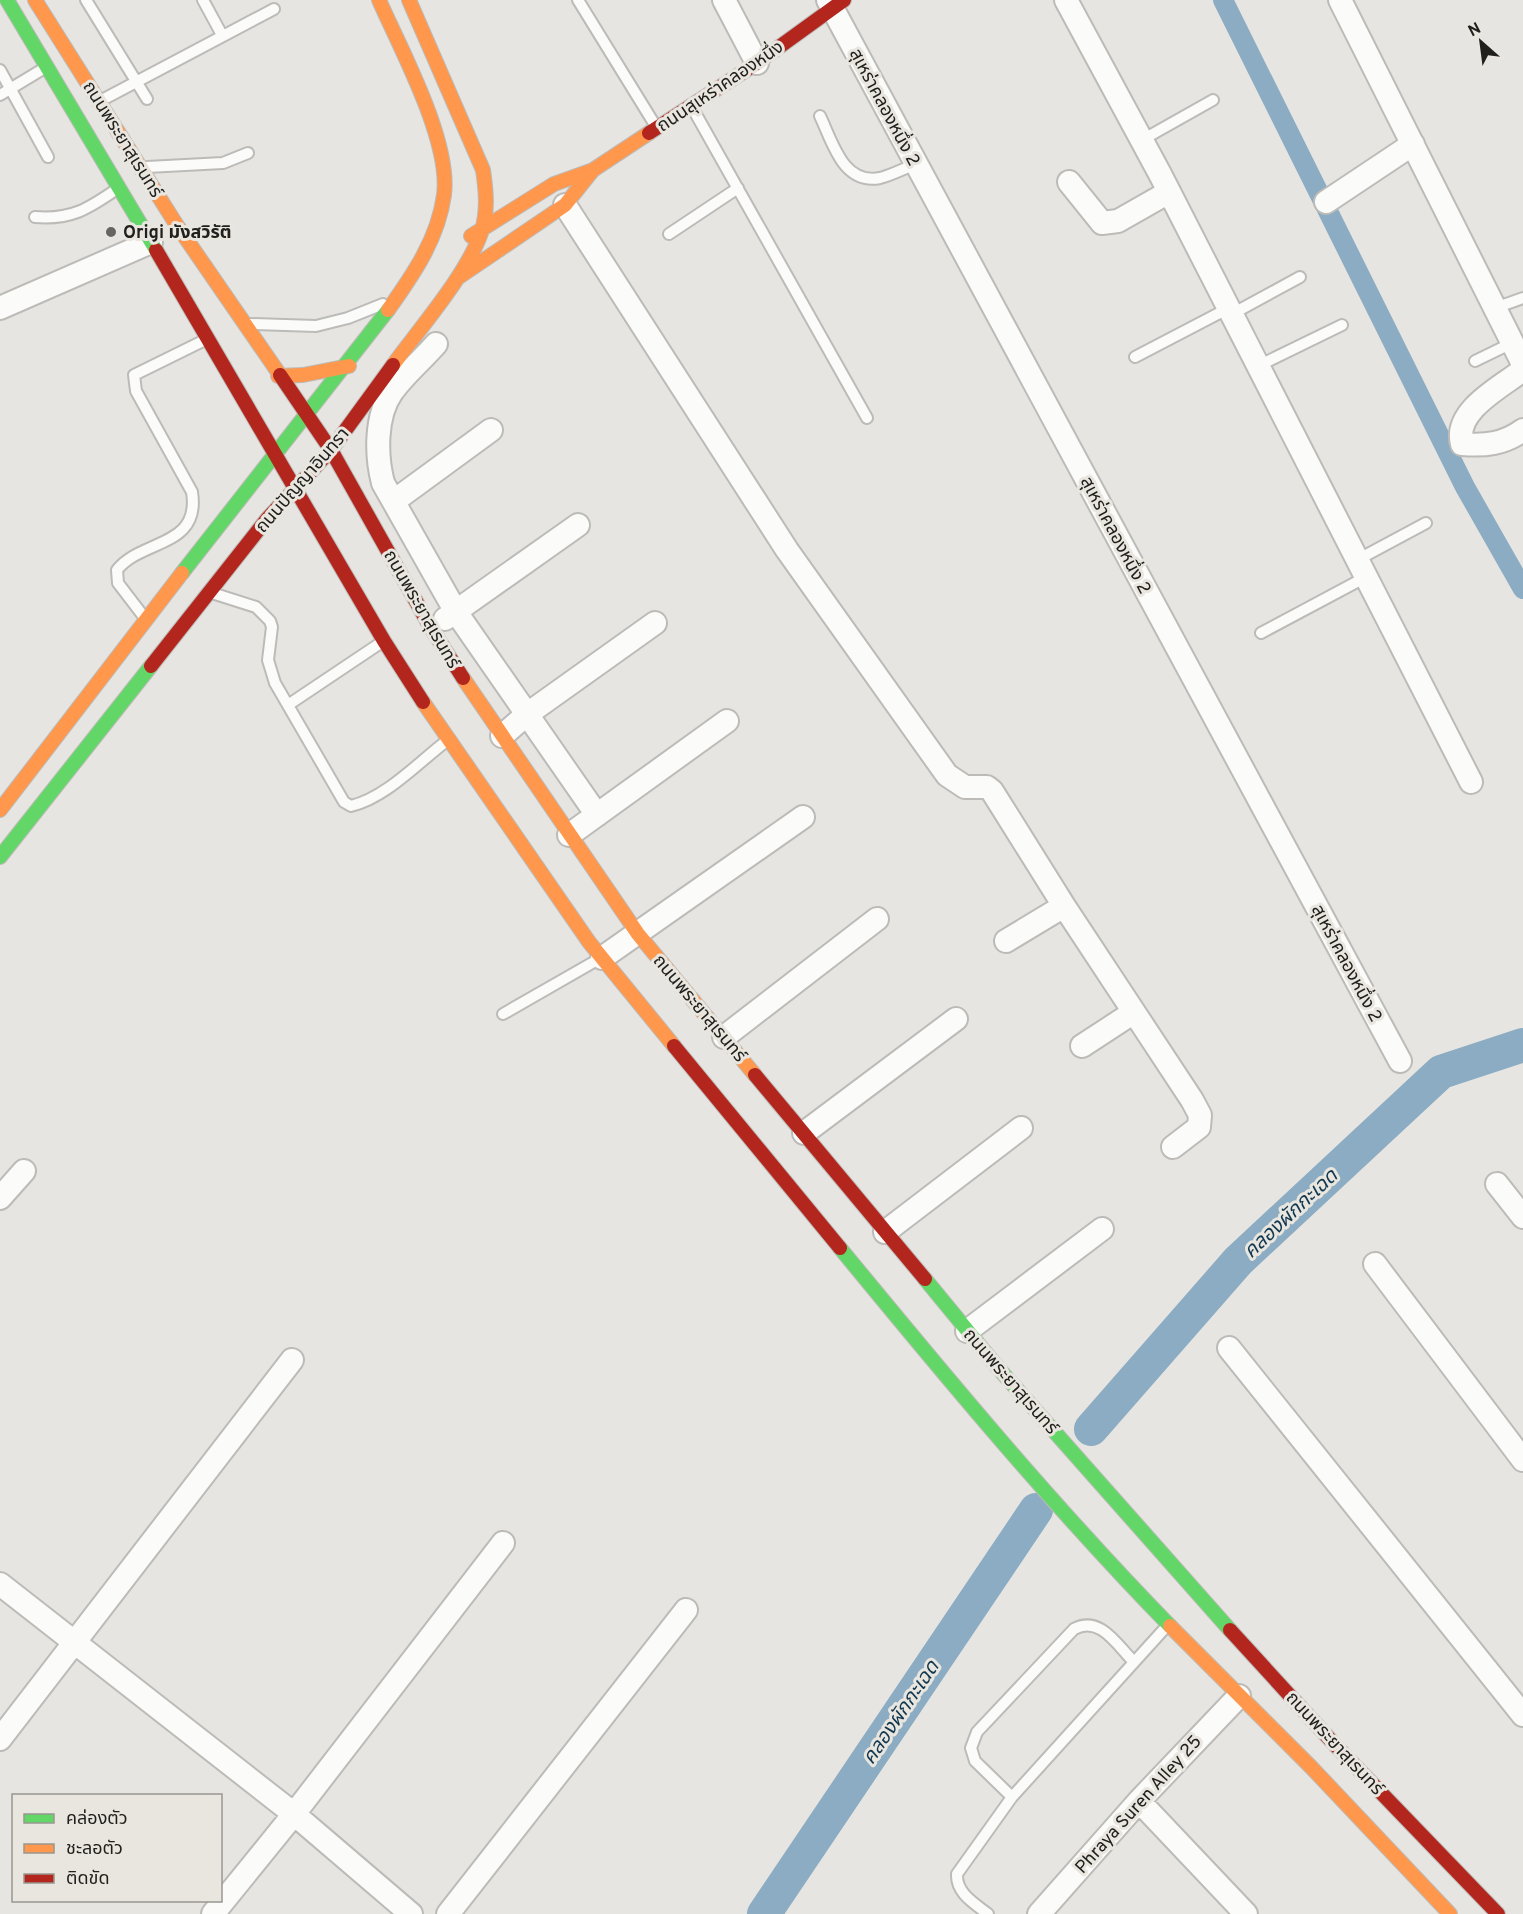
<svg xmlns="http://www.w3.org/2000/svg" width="1523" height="1914" viewBox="0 0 1523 1914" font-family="Overpass,'Noto Sans Thai',sans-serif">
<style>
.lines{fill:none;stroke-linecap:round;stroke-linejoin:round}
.canal{stroke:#8bacc3;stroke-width:20}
.river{stroke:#8bacc3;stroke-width:34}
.lane-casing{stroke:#bcbbb8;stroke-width:14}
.street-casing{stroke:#bcbbb8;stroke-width:26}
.fast-casing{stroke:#bcbbb8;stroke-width:16}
.slow-casing{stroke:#bcbbb8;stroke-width:16}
.jam-casing{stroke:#bcbbb8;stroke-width:16}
.lane{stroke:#fbfbfa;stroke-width:10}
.street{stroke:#fbfbfa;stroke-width:22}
.fast{stroke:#63d668;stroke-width:14}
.slow{stroke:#ff974d;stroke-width:14}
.jam{stroke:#b3261e;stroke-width:14}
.poi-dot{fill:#666562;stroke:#e9e6df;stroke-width:2}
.labels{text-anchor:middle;stroke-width:6;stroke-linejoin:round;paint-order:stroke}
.street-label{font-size:18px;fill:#21201d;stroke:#e9e6df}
.poi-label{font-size:18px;font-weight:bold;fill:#21201d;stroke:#e9e6df;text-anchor:start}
.water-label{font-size:20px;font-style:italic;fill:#103750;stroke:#e9e6df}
</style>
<rect width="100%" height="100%" fill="#e7e5e1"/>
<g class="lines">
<path class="canal" d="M 1223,0 L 1465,487 L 1523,589"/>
<path class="river" d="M 1091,1429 L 1238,1261 L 1441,1072 L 1523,1045
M 764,1914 L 1036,1510"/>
<g class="lane-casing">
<path id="lane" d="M 86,0 L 147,99
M 203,0 L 222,35
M 578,0 L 655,125
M 0,70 L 48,157
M 0,95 L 43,69
M 102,100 L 274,9
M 693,109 L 867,418
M 820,116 C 833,143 843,185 880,178 C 892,175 905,168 916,164
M 1142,140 L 1213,100
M 147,167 L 223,163 L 248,153
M 35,217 C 71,220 88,209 117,189
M 669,234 L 738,188
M 1495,308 L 1523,298
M 1232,314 L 1300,277
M 250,324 L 316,326 L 348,318 L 383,304
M 1135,357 L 1229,308
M 1475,361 L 1512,343
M 1258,366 L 1342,325
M 1357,560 L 1426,523
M 212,593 L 256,607 L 270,621 L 272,627 L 268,660 L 275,683 L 344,802 L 351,806 C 385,798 417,764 444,743
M 144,617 L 118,583 L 117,570 C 141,539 201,548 192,492 L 136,391 L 134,375 L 205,340
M 1261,633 L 1366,577
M 288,705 L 382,642
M 503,1014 L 599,959
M 1134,1662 C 1117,1645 1100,1615 1074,1629 L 977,1732 L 971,1748 L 975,1761 L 1012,1797 L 1166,1627
M 988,1914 C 974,1903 956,1893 957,1874 L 1012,1797"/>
</g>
<g class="street-casing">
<path id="street" d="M 724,0 L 757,63
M 828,0 L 1400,1061
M 1066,0 L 1160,174 L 1471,782
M 1340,0 L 1523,364
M 1069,182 L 1102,223 L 1118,221 L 1169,192
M 1326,202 L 1413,144
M 565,205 L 787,550 L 947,775 L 965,787 L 987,787 L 992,791 L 1064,906 L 1192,1100 L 1200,1115 L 1199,1127 L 1173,1147
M 0,308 L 151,242
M 436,344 C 422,360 404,375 392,392 C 375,416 376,456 383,483 L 456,612 L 597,815
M 1523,370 C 1501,387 1453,411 1462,444 C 1485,446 1504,444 1523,430
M 394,501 L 491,430
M 445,619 L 578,525
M 502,736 L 526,715 L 655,623
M 569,835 L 727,721
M 1006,941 L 1064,906
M 602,958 L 803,817
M 724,1037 L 877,919
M 1082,1046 L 1134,1012
M 804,1133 L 956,1019
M 1497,1184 L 1523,1217
M 0,1198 L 24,1171
M 885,1232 L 1021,1128
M 1375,1264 L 1523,1460
M 967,1331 L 1102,1229
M 1229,1348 L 1523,1715
M 0,1584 L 294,1814 L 411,1914
M 0,1739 L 292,1360
M 1139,1801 L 1246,1914
M 213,1914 L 294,1814 L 503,1543
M 448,1914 L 686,1610
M 1039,1914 L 1139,1801 L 1239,1696"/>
</g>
<g class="fast-casing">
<path id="fast" d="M 7,0 L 156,250
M 182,573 L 388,310
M 0,857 L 151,666
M 840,1248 C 946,1377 1053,1506 1170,1626
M 925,1279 L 999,1369 L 1230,1630"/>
</g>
<g class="slow-casing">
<path id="slow" d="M 35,0 L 176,224 L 280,375
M 379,0 C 401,50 451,141 444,195 C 438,239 413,275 388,310
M 471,236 L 554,184 L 593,170
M 459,277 L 565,205 L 593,170 L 649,133
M 393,365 C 420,328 469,272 482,230 C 488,210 486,190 483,170 L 409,0
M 278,376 L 303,375 L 349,366
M 463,678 L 638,934 L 755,1075
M 423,702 L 589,942 L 674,1046
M 0,810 L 182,573
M 1170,1626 L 1311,1767 L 1450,1914"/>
</g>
<g class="jam-casing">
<path id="jam" d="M 649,133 L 757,63 L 844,0
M 156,250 L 384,641 L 423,702
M 280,375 L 331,450 L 431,628 L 463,678
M 151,666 L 267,519 L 331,450 L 393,365
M 674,1046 L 840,1248
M 755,1075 L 925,1279
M 1230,1630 L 1336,1746 L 1498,1914"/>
</g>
<use href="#lane" class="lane"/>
<use href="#street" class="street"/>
<use href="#fast" class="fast"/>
<use href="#slow" class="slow"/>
<use href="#jam" class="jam"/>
</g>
<circle class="poi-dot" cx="111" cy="232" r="6"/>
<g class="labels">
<g class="street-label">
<text transform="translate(720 86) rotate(-34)" y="6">ถนนสุเหร่าคลองหนึ่ง</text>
<text transform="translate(885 107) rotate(62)" y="6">สุเหร่าคลองหนึ่ง 2</text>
<text transform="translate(123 139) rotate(58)" y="6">ถนนพระยาสุเรนทร์</text>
<text transform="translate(302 480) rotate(-49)" y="6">ถนนปัญญาอินทรา</text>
<text transform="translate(1116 535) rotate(62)" y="6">สุเหร่าคลองหนึ่ง 2</text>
<text transform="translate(422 609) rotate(60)" y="6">ถนนพระยาสุเรนทร์</text>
<text transform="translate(1347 963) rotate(62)" y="6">สุเหร่าคลองหนึ่ง 2</text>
<text transform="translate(700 1008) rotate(50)" y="6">ถนนพระยาสุเรนทร์</text>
<text transform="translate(1011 1381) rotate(49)" y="6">ถนนพระยาสุเรนทร์</text>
<text transform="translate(1335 1743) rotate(47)" y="6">ถนนพระยาสุเรนทร์</text>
<text transform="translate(1138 1804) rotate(-48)" y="6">Phraya Suren Alley 25</text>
</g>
<g class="poi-label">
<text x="123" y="238">Origi มังสวิรัติ</text>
</g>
<g class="water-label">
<text transform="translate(1290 1213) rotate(-43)" y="7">คลองผักกะเฉด</text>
<text transform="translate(900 1712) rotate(-56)" y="7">คลองผักกะเฉด</text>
</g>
</g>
<rect x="12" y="1794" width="210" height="108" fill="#e9e6df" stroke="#999791" stroke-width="1.5"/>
<rect x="24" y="1814" width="30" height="9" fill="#63d668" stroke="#999791" stroke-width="1.5"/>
<text x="66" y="1824" font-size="18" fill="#21201d">คล่องตัว</text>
<rect x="24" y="1844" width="30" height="9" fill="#ff974d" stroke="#999791" stroke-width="1.5"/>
<text x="66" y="1854" font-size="18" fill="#21201d">ชะลอตัว</text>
<rect x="24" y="1874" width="30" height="9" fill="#b3261e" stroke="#999791" stroke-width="1.5"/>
<text x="66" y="1884" font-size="18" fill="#21201d">ติดขัด</text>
<g transform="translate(1481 42) rotate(332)" stroke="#e9e6df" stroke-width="4.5" paint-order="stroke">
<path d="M0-4.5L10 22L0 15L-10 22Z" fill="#21201d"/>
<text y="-9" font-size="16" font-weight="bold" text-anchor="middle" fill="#21201d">N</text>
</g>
</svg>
